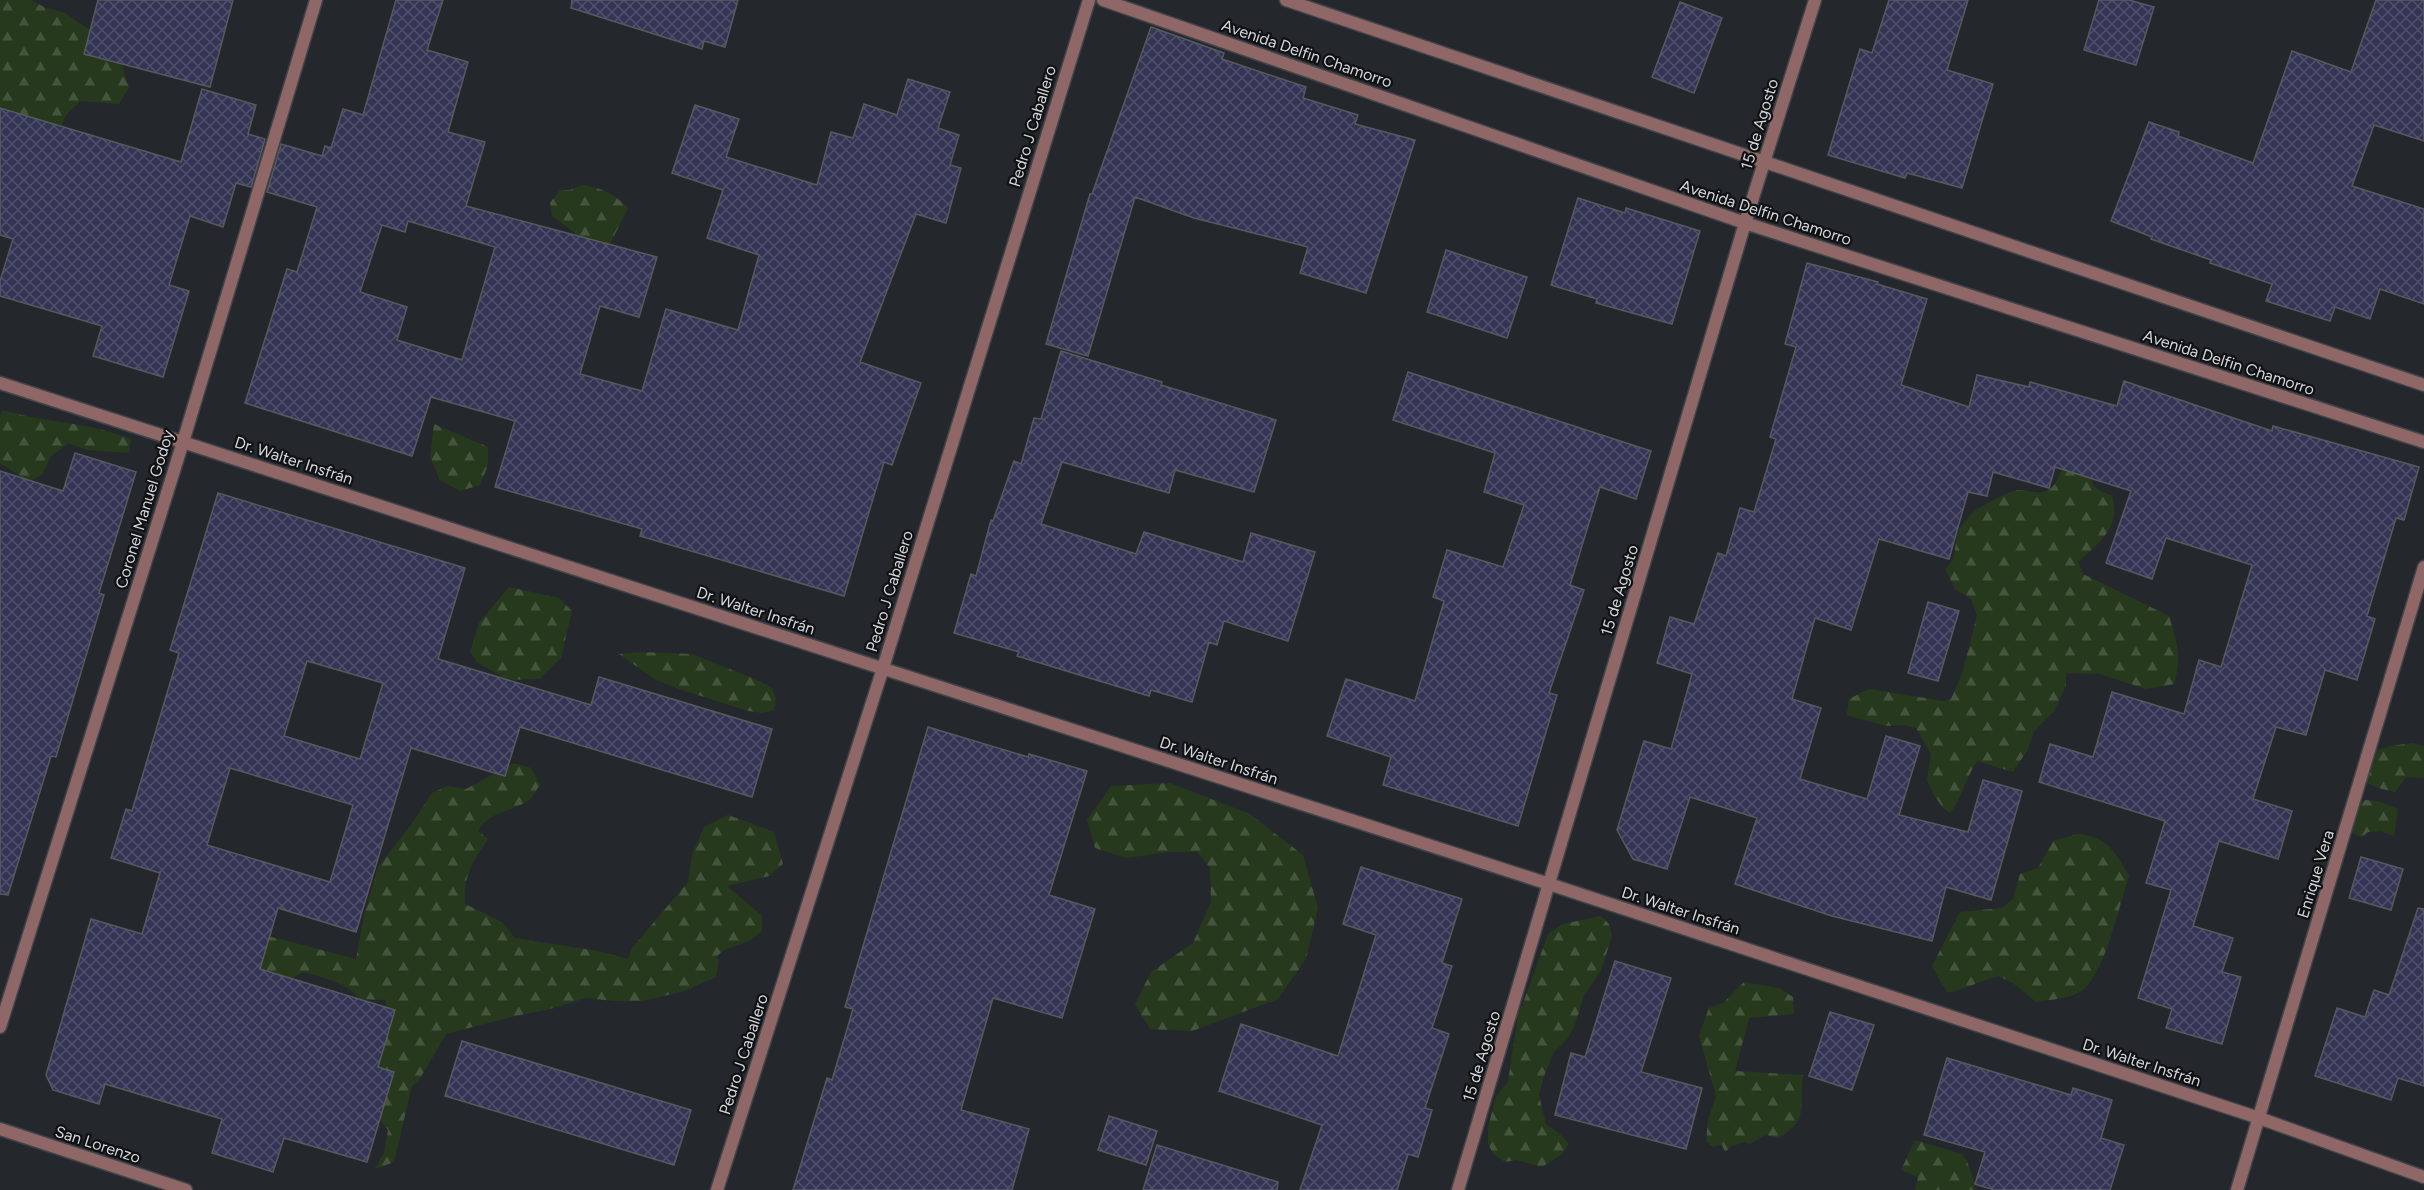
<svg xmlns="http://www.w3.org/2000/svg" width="2424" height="1190" viewBox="0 0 2424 1190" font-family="Figtree,sans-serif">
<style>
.forest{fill:url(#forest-firs)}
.building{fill:url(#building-cross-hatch);stroke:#58595f;stroke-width:1.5;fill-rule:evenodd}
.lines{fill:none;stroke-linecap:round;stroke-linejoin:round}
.minor-casing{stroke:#404448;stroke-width:15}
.minor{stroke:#8f6767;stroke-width:12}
.labels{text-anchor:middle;stroke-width:4.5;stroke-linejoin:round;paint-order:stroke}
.street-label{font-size:16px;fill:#d5d7da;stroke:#0f1113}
</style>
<defs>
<pattern id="forest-firs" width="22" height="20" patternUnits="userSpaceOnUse" patternTransform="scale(1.5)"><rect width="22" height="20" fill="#26391d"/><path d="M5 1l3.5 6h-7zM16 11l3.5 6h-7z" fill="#45553d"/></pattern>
<pattern id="building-cross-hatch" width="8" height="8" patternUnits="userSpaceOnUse" patternTransform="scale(1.5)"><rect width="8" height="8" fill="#343454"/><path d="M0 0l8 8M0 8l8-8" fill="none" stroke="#50516c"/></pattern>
</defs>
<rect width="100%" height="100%" fill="#24282c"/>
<path class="forest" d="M 0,0 L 31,0 L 44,7 L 65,13 L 116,48 L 129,87 L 119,104 L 80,101 L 66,115 L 45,168 L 0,187 Z
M 583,185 C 604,189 613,193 628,208 L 608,248 L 575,241 L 575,233 L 552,216 L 550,203 L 560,190 L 570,190 Z
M 3,410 C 45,423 90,422 131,439 L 129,453 L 87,450 L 69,443 L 51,456 L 42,475 L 32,480 L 23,478 L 0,463 L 0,416 Z
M 434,424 L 488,447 L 488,465 L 480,485 L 460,491 L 440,480 L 430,457 Z
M 2090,464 C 2090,487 2092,487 2112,496 C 2122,526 2098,544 2078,562 L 2083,574 L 2169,616 C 2177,642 2182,657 2174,684 L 2146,689 L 2100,674 L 2066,673 L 2066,686 L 2054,711 L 2034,731 L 2028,749 L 2013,772 L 1977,761 C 1966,778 1962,797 1950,813 L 1943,808 L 1934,795 L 1927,780 L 1931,754 L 1916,728 L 1904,725 L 1885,726 L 1847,715 L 1849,699 L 1869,689 L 1944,701 L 1951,699 L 1962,674 L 1977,615 L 1971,599 L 1955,589 L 1945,569 C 1957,559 1954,550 1957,536 C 1958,528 1970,515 1976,510 C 1983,505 2010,491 2018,490 C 2029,490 2041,496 2050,489 C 2057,485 2060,472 2064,465 Z
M 509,587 L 559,598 L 572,611 L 561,658 L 540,679 L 507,680 L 477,662 L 470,652 L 479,623 Z
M 642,652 L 692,654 L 755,679 L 771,687 L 776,698 L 774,710 L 763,713 L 748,711 L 682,690 L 656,680 L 619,654 Z
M 2412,743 L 2424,746 L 2424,778 L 2406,777 L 2395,792 L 2378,788 L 2356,778 L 2373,752 L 2390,746 Z
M 514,763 L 531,768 L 540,785 C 536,790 533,797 528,801 C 511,811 488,812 478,831 L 488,839 C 473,861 463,876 465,904 L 502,922 L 515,938 L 598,951 L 628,959 L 632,948 L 688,882 L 692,854 L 704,827 L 728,815 L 774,832 L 783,864 L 769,876 L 727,886 L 762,916 L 762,931 L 749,941 L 724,950 L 716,957 L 719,960 L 716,977 L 681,992 L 642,1001 L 614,1001 L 586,998 L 550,1009 L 515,1016 L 446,1034 L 418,1082 L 412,1086 L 394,1162 L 375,1169 L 384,1153 L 388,1130 L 378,1117 L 362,1105 L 381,1052 L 386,1000 L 359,999 C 348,983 322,977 304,972 L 284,982 L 230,980 L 268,936 L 356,959 L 364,916 L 378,867 L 411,825 L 432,793 L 448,786 L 466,789 Z
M 1170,783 L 1250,814 L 1303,855 L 1318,908 L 1306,959 L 1278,999 L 1192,1031 L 1150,1029 L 1135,1004 L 1151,972 L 1193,943 L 1211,902 L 1210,868 L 1197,852 L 1168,852 L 1126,858 L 1095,848 L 1087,820 L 1111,786 Z
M 2366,800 L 2381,802 L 2398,809 L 2394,836 L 2381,831 L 2368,832 L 2362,837 L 2347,831 L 2341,822 L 2344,806 Z
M 2078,834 C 2107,836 2116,853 2129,876 C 2119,906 2106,968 2085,988 C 2073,999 2052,999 2036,1002 L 2013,983 L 1998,976 L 1952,992 L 1947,992 L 1932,966 L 1960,912 L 2002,908 L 2013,899 L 2020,874 L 2038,868 L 2053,841 Z
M 1601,916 L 1609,924 L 1612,936 L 1601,970 L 1584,996 L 1574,1027 L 1568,1038 L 1554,1052 L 1544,1076 L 1539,1095 L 1546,1124 L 1561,1135 L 1569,1144 L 1562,1154 L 1542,1167 L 1516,1160 L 1505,1162 L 1494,1155 L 1488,1144 L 1488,1127 L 1496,1096 L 1508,1082 L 1517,1021 L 1512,1017 L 1516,1008 L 1522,1006 L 1548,934 L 1563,924 Z
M 1744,982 L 1779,988 L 1793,997 L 1794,1014 L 1749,1018 L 1735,1071 L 1803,1075 C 1798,1105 1811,1120 1778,1138 L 1765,1135 L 1750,1144 L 1745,1142 L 1732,1146 L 1725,1152 L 1722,1145 L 1713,1147 L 1706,1142 L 1708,1120 L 1716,1096 L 1699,1035 L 1709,1008 L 1723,1003 Z
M 1915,1140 L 1962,1154 L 1967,1161 L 1975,1184 L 1974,1190 L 1915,1190 L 1918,1177 L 1901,1170 Z"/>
<path class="building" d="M 98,0 L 233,0 L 210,87 L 84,54 Z
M 396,0 L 443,0 L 427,50 L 468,62 L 448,132 L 485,142 L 466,206 L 657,257 L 639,317 L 600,306 L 580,374 L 642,391 L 666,309 L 738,330 L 759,255 L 707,238 L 723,190 L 672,173 L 695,105 L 739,119 L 726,157 L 817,185 L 831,132 L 853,138 L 864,104 L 897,115 L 908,79 L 950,92 L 938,128 L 959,135 L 950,165 L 961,168 L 946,223 L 916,214 L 860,362 L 921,383 L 892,465 L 884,462 L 844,596 L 640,536 L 642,529 L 495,487 L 515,421 L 431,397 L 412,456 L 245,403 L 287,269 L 297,272 L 317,207 L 267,192 L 281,144 L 322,156 L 325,146 L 331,148 L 343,109 L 363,115 ZM 408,221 L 495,247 L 462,360 L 397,340 L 407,307 L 360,292 L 382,225 L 405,232 Z
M 572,0 L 738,0 L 725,47 L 704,41 L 702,49 L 571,8 Z
M 1889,0 L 1968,0 L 1947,70 L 1993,84 L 1962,188 L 1907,173 L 1905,178 L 1828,155 L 1860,49 L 1872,53 Z
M 2099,0 L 2129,0 L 2154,7 L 2136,65 L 2084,50 Z
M 2376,0 L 2424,0 L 2424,141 L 2374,125 L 2352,186 L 2424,209 L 2424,304 L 2380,289 L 2370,319 L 2335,307 L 2330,321 L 2266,301 L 2272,284 L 2210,263 L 2211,260 L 2151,239 L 2152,237 L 2111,221 L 2149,122 L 2179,132 L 2178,136 L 2253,163 L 2292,51 L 2351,72 Z
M 1680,2 L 1722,18 L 1694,93 L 1652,77 Z
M 1151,27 L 1224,53 L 1222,59 L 1306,87 L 1303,98 L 1358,115 L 1355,124 L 1415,140 L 1366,293 L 1300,273 L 1308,247 L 1194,218 L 1135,197 L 1088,356 L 1046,344 L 1090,194 L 1092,194 Z
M 202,89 L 256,105 L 248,134 L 265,139 L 251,187 L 236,183 L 223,227 L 190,216 L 169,285 L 189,291 L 163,377 L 93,356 L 102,326 L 0,296 L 0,281 L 13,239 L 0,235 L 0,108 L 181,162 Z
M 1578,198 L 1625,213 L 1626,208 L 1700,231 L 1672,324 L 1596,303 L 1597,299 L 1551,285 Z
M 1446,250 L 1527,277 L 1507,338 L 1427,312 Z
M 1807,263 L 1878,282 L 1877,284 L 1927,299 L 1901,385 L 1969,407 L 1977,375 L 2029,387 L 2030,382 L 2117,406 L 2124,381 L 2272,431 L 2273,426 L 2419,467 L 2404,520 L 2396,518 L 2367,616 L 2375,619 L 2357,680 L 2325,670 L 2306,735 L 2276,727 L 2253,799 L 2292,811 L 2278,859 L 2219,841 L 2193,926 L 2233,938 L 2222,972 L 2241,977 L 2222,1044 L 2166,1028 L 2172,1009 L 2138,998 L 2171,890 L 2146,883 L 2165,821 L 2039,782 L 2050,744 L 2093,757 L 2112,692 L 2184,714 L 2199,660 L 2221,667 L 2252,565 L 2166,538 L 2152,579 L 2106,563 L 2131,491 L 2055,467 L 2049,488 L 1993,472 L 1987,496 L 1968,492 L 1949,559 L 1879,539 L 1851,630 L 1815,618 L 1792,699 L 1821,708 L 1800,779 L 1867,799 L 1886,736 L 1920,746 L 1899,815 L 1968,832 L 1983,780 L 2022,791 L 1991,900 L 1946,887 L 1932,941 L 1832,916 L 1735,884 L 1757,818 L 1690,797 L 1667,869 L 1633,859 L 1617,830 L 1644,741 L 1671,749 L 1692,674 L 1657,663 L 1670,617 L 1694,624 L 1718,553 L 1726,556 L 1740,508 L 1754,512 L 1776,439 L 1770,437 L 1796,347 L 1785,344 Z
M 1061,351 L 1162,382 L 1161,385 L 1276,420 L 1254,492 L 1175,470 L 1169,493 L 1062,462 L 1041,524 L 1136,554 L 1144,532 L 1243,562 L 1251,533 L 1315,552 L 1288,641 L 1224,621 L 1217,645 L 1209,642 L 1192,702 L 1151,690 L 1149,696 L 1017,656 L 1019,652 L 954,633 L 971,574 L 976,576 L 991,520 L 993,521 L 1014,461 L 1021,464 L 1034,418 L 1041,419 Z
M 1408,372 L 1651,451 L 1636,499 L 1600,487 L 1570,585 L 1584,590 L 1549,693 L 1557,695 L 1518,826 L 1383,785 L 1391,757 L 1327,736 L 1346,679 L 1415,701 L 1444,601 L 1433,597 L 1447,550 L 1503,567 L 1524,505 L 1484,492 L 1495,453 L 1393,420 Z
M 75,453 L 136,472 L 99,593 L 104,595 L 56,757 L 51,756 L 8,895 L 0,894 L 0,471 L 63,491 Z
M 218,493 L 465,568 L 438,659 L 591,705 L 599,677 L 772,729 L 752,797 L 520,727 L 505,776 L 411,748 L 356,932 L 278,908 L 260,969 L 395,1010 L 378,1067 L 394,1072 L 367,1162 L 284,1138 L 273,1172 L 212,1153 L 222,1119 L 105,1084 L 99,1104 L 53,1090 L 46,1075 L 91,919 L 142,934 L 160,873 L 111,858 L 126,809 L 132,811 L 179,653 L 170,650 ZM 307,661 L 383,683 L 360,759 L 284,736 ZM 230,768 L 353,805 L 330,882 L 207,845 Z
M 1928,602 L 1959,611 L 1938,681 L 1908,673 Z
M 928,727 L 1028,757 L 1029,754 L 1087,771 L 1049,895 L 1095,909 L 1062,1018 L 993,998 L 961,1110 L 1029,1129 L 1012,1190 L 793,1190 L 827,1078 L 832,1080 L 853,1009 L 845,1007 Z
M 2361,857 L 2403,869 L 2391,910 L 2349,898 Z
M 1361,867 L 1462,899 L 1442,963 L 1452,966 L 1432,1028 L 1449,1034 L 1425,1108 L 1432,1110 L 1418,1157 L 1408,1154 L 1397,1190 L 1300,1190 L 1322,1125 L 1219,1091 L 1241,1024 L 1338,1056 L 1376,935 L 1343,924 Z
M 2418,908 L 2424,909 L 2424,1086 L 2398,1078 L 2391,1100 L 2315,1076 L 2337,1008 L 2365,1017 L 2374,990 L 2389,995 Z
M 1615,961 L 1671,978 L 1641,1072 L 1702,1088 L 1686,1149 L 1555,1115 L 1571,1053 L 1585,1057 Z
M 1830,1012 L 1874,1025 L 1852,1090 L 1809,1076 Z
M 462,1041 L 691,1110 L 674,1165 L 445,1096 Z
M 1947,1058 L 2071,1095 L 2073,1088 L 2112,1100 L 2101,1138 L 2124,1145 L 2110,1190 L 1994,1190 L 1975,1184 L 1985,1152 L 1924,1135 Z
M 1109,1116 L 1157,1131 L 1146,1165 L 1098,1150 Z
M 1157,1145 L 1278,1182 L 1277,1190 L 1143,1190 Z"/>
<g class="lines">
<g class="minor-casing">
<path id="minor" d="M 1103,0 L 1745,223 L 2424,442
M 1286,0 L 2424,385
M 0,383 L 1549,884 L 2259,1118 L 2424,1177
M 0,1027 L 183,442 L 316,0
M 0,1129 L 186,1190
M 717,1190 L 883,668 L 1089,0
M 1458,1190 L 1745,223 L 1815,0
M 2237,1190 L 2424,567"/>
</g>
<use href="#minor" class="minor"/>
</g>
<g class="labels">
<g class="street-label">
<text transform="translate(1307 53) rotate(19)" y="6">Avenida Delfin Chamorro</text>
<text transform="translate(1759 124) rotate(-73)" y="6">15 de Agosto</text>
<text transform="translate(1032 126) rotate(-73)" y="6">Pedro J Caballero</text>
<text transform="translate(1766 212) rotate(18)" y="6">Avenida Delfin Chamorro</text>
<text transform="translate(2229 362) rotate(18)" y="6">Avenida Delfin Chamorro</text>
<text transform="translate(294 460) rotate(18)" y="6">Dr. Walter Insfrán</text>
<text transform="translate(144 509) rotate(-73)" y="6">Coronel Manuel Godoy</text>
<text transform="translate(1619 590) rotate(-73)" y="6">15 de Agosto</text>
<text transform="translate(889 591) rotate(-73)" y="6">Pedro J Caballero</text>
<text transform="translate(756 610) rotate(18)" y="6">Dr. Walter Insfrán</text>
<text transform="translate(1219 760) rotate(18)" y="6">Dr. Walter Insfrán</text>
<text transform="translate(2315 874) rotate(-73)" y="6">Enrique Vera</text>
<text transform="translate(1681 910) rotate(18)" y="6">Dr. Walter Insfrán</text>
<text transform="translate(743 1054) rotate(-72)" y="6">Pedro J Caballero</text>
<text transform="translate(1481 1056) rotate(-73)" y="6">15 de Agosto</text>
<text transform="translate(2142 1062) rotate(18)" y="6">Dr. Walter Insfrán</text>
<text transform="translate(98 1144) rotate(18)" y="6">San Lorenzo</text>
</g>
</g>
</svg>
